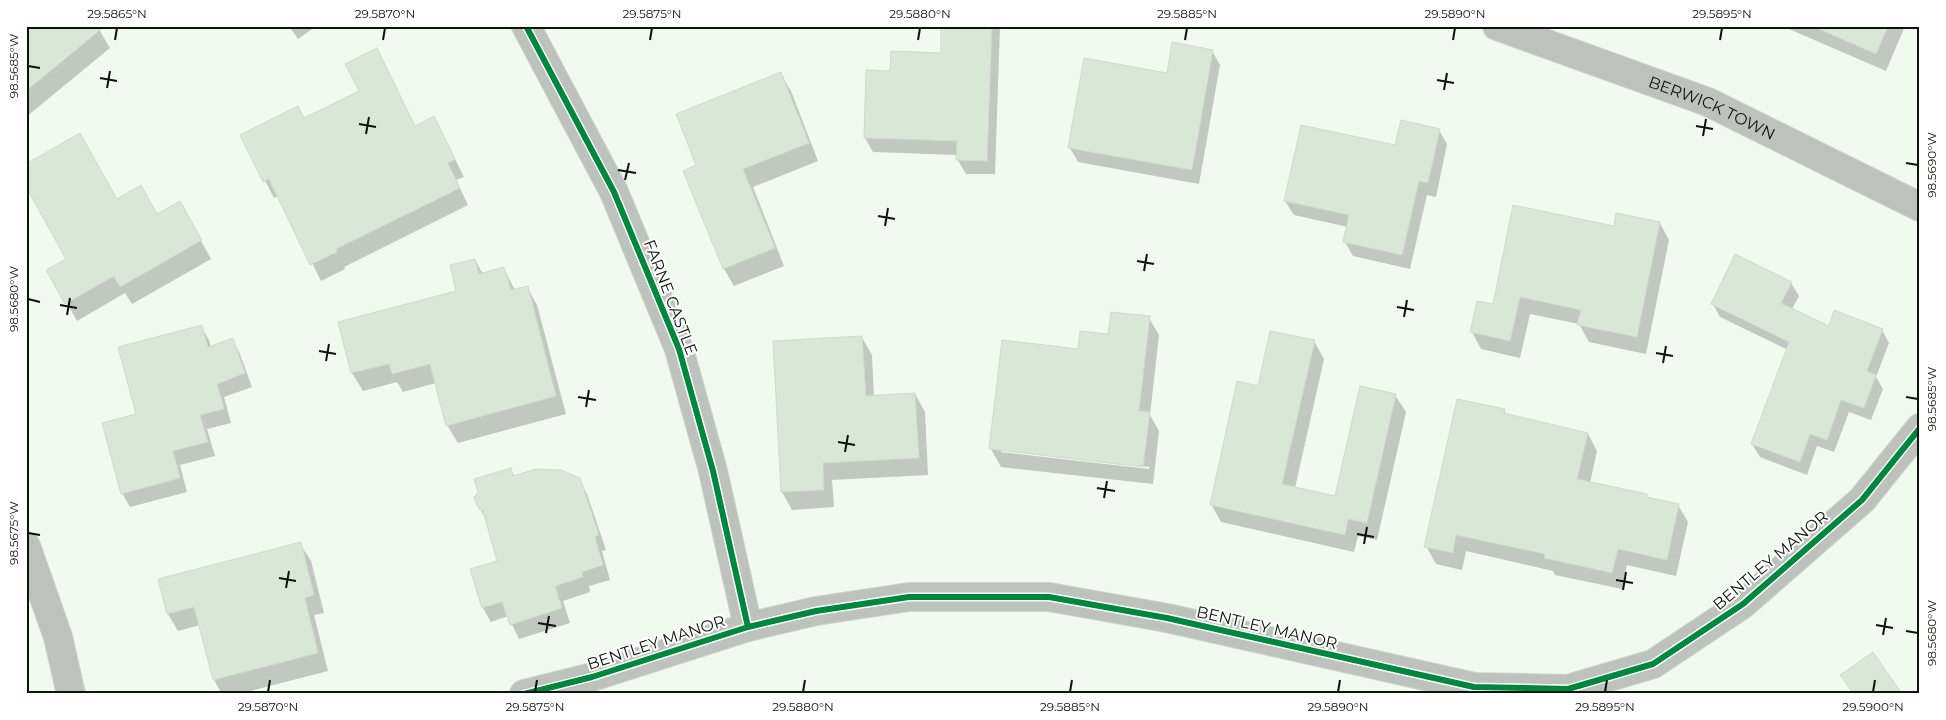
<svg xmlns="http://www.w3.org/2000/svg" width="1946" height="720" viewBox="0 0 1946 720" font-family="Montserrat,sans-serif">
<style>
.shadow{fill:#0003;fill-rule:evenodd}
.building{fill:#d9e8d6;stroke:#d1d9d0}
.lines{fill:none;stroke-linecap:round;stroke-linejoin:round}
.street-casing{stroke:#cdd4cc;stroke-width:30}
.street{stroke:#bec2bd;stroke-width:28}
.cycleway-casing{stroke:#fff;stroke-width:9}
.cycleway{stroke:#00873e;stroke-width:6}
.ticks{fill:none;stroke:#0d140c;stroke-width:2}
.labels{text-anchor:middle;stroke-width:4;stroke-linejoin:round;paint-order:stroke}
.street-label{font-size:16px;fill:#0d140c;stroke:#fff}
.neatline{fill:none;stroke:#0d140c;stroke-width:2}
.ticks-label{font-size:12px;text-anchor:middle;fill:#0d140c}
</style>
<rect width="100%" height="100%" fill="#f1faef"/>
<path class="shadow" d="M 26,26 L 97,26 L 110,48 L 26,117 Z
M 289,26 L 316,26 L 298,39 Z
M 943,26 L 1000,26 L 995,174 L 966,174 L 957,159 L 957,155 L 873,152 L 865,138 L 891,72 L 942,54 Z
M 1782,26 L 1905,26 L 1886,71 Z
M 377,49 L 415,127 L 434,117 L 464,177 L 456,180 L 468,205 L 344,267 L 345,269 L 321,281 L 279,196 L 274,198 L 242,136 L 304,119 L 360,91 Z
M 1212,51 L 1220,65 L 1199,184 L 1078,162 L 1070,148 L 1168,75 Z
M 780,73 L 791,91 L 818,161 L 753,187 L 784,266 L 734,286 L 724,269 L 698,166 Z
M 1439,130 L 1447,144 L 1436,197 L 1427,195 L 1410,269 L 1353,256 L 1345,242 L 1348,227 L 1294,215 L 1285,201 L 1396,147 Z
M 117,200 L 157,216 L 180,203 L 211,259 L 132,304 L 125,293 L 77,321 L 48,270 L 68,259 Z
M 1660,223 L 1669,240 L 1646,354 L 1589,342 L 1579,324 L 1530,314 L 1520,358 L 1481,349 L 1472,332 L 1494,306 L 1615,227 Z
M 475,260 L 483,274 L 504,269 L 515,290 L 527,287 L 537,305 L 566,414 L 458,443 L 447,425 L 436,383 L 403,392 L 397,382 L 363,391 L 352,373 L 339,323 L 458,292 Z
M 1791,283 L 1799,296 L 1792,309 L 1829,327 L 1882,330 L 1889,343 L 1876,377 L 1883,389 L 1871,420 L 1849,412 L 1834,452 L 1817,446 L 1807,475 L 1760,457 L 1752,444 L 1788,350 L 1720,317 L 1713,304 Z
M 1149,318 L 1159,335 L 1150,415 L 1159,431 L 1153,484 L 1001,467 L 991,449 L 1079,350 ZM 1001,449 L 1149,467 L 1149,469 L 1001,452 Z
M 201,326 L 209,340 L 211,348 L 232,340 L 240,354 L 252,387 L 224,397 L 231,423 L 207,429 L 215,456 L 180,465 L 187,492 L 130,507 L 122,493 L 137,415 Z
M 862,338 L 872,355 L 874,397 L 915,394 L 925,412 L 928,475 L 832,480 L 834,507 L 792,510 L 782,492 Z
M 1314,341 L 1324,359 L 1295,488 L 1336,498 L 1395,395 L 1406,412 L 1377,540 L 1358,536 L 1354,552 L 1221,522 L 1211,504 L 1259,387 Z
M 1504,410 L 1507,415 L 1588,434 L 1597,451 L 1590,483 L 1646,495 L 1648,499 L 1678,505 L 1688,522 L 1676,576 L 1627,565 L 1622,589 L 1555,575 L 1553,571 L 1466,551 L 1462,570 L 1436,564 L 1426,546 Z
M 510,469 L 515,477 L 579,479 L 587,494 L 606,550 L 602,551 L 610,580 L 589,586 L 590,592 L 563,601 L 570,623 L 519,639 L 508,616 L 491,622 L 483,608 L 499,562 L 487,521 L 480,509 Z
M 300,544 L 311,561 L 324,613 L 314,615 L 328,671 L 239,694 L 222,694 L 214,680 L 200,625 L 178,631 L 168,614 Z"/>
<path class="building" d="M 26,26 L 105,26 L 26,91 Z
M 941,26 L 992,26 L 987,161 L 956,160 L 957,141 L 864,138 L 866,70 L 890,71 L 891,51 L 941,53 Z
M 1812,26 L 1888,26 L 1876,54 Z
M 1172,42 L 1213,50 L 1192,170 L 1068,148 L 1084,58 L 1167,73 Z
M 377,48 L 415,126 L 434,116 L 455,159 L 448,163 L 460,188 L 336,249 L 337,252 L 310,265 L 269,179 L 263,182 L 240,135 L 298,106 L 304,118 L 359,91 L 345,64 Z
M 781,72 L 809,143 L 743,169 L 775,248 L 723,269 L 683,171 L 696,165 L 676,114 Z
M 1401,120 L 1440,129 L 1428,183 L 1419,181 L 1402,255 L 1343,242 L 1349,215 L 1284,201 L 1301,125 L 1395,145 Z
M 80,133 L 117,199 L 141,185 L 157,214 L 180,201 L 202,240 L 120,287 L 114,276 L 65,304 L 46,270 L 66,259 L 26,187 L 26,164 Z
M 1513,205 L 1614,226 L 1616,213 L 1660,222 L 1637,337 L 1577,325 L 1581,310 L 1520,297 L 1510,341 L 1470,332 L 1477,301 L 1493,304 Z
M 1735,254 L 1792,282 L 1781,303 L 1829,326 L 1834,310 L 1883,329 L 1867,371 L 1876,375 L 1864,408 L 1841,400 L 1827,440 L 1810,434 L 1800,462 L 1751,444 L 1789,342 L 1711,304 Z
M 475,259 L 479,274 L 504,267 L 511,290 L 528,286 L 556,396 L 446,426 L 430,364 L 392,374 L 389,364 L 351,373 L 338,322 L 456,291 L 450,265 Z
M 1111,312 L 1150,316 L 1139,411 L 1150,412 L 1143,467 L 989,449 L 1002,340 L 1078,349 L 1080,331 L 1108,334 Z
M 202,325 L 208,347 L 233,338 L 245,373 L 217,384 L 224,409 L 200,415 L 208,442 L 173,451 L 180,478 L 121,494 L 102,423 L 136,414 L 118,347 Z
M 1270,331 L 1315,340 L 1282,484 L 1335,496 L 1360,386 L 1396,394 L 1367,523 L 1348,519 L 1345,535 L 1210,505 L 1237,381 L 1258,386 Z
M 862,336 L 866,396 L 915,393 L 919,458 L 823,463 L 824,490 L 781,492 L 773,341 Z
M 1457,399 L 1505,409 L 1504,413 L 1588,433 L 1577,479 L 1647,494 L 1647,497 L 1679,504 L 1667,560 L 1618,549 L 1612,573 L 1544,558 L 1545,554 L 1456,535 L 1453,553 L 1424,547 Z
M 511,468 L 513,476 L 536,469 L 561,470 L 580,478 L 599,535 L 595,537 L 603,565 L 582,572 L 583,577 L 555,586 L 562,608 L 510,625 L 502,602 L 482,608 L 470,569 L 497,561 L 483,511 L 479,509 L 474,498 L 478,492 L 474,479 Z
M 301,542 L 314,595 L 305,598 L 318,653 L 213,680 L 194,607 L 167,614 L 158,579 Z
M 1873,652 L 1902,694 L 1854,694 L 1840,675 Z"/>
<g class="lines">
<g class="street-casing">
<g id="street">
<path d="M 526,26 L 614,192 L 679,349 L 713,471 L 748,627"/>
<path id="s1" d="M 1497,26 L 1708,102 L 1920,207"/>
<path d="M 26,546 L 58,637 L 71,694"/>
<path d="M 524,694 L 592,677 L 748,627 L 816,611 L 909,597 L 1049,597 L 1167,618 L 1474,687 L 1568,689 L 1653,664 L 1743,604 L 1862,500 L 1920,428"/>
</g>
</g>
<use href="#street" class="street"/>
<g class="cycleway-casing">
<path id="cycleway" d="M 526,26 L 614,192 L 679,349 L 713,471 L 748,627
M 524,694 L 592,677 L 748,627 L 816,611 L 909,597 L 1049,597 L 1167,618 L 1474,687 L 1568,689 L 1653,664 L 1743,604 L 1862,500 L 1920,428"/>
</g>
<use href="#cycleway" class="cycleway"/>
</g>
<path class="ticks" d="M 115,40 L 117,28M 383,40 L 385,28M 650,40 L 652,28M 918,40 L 920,28M 1185,40 L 1187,28M 1453,40 L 1455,28M 1720,40 L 1722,28M 28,66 L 40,68M 100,78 L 117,81M 1437,80 L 1454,83M 107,88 L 110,71M 1444,90 L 1447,73M 359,124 L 376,127M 1696,126 L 1713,129M 366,134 L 369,117M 1703,136 L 1706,119M 1906,163 L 1918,165M 618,170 L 636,173M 625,180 L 629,163M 878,216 L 895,219M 885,226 L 888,208M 1137,261 L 1154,264M 1144,271 L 1147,254M 28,299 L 40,302M 60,305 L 77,308M 1397,307 L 1414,310M 67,315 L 70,298M 1404,317 L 1407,300M 319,351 L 336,354M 1656,353 L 1673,356M 326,361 L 329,344M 1663,363 L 1666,346M 578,397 L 596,400M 1906,397 L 1918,399M 586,407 L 589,390M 838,442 L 855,445M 845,452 L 848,435M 1097,488 L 1115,491M 1104,498 L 1107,481M 28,533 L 40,535M 1357,534 L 1374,537M 1364,544 L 1367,527M 279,578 L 296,581M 1616,580 L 1633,583M 286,588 L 289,571M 1623,590 L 1626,572M 538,623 L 556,626M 1876,625 L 1893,628M 1906,631 L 1918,633M 546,633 L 549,616M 1883,635 L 1886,618M 268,692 L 270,680M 535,692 L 537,680M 803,692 L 805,680M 1070,692 L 1072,680M 1338,692 L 1340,680M 1605,692 L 1607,680M 1873,692 L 1875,680"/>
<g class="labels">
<g class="street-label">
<text dy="6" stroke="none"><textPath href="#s1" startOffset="230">BERWICK TOWN</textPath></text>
<text transform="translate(671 297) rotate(69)" y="6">FARNE CASTLE</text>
<text transform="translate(1770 560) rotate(-40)" y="6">BENTLEY MANOR</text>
<text transform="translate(1267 627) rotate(13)" y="6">BENTLEY MANOR</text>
<text transform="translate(656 642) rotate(-18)" y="6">BENTLEY MANOR</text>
</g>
</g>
<rect width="1946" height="720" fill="none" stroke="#ffffff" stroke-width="55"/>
<rect x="28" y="28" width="1890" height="664" class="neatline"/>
<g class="ticks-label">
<text x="117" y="18">29.5865°N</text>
<text x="385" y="18">29.5870°N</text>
<text x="652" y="18">29.5875°N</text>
<text x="920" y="18">29.5880°N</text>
<text x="1187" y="18">29.5885°N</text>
<text x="1455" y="18">29.5890°N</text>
<text x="1722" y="18">29.5895°N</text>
<text transform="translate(14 66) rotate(-90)" y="4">98.5685°W</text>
<text transform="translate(1932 165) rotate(-90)" y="4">98.5690°W</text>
<text transform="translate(14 299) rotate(-90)" y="4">98.5680°W</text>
<text transform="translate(1932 399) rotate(-90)" y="4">98.5685°W</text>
<text transform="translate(14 533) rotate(-90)" y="4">98.5675°W</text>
<text transform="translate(1932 633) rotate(-90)" y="4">98.5680°W</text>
<text x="268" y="711">29.5870°N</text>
<text x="535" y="711">29.5875°N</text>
<text x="803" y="711">29.5880°N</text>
<text x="1070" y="711">29.5885°N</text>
<text x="1338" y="711">29.5890°N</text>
<text x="1605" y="711">29.5895°N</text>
<text x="1873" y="711">29.5900°N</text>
</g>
</svg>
